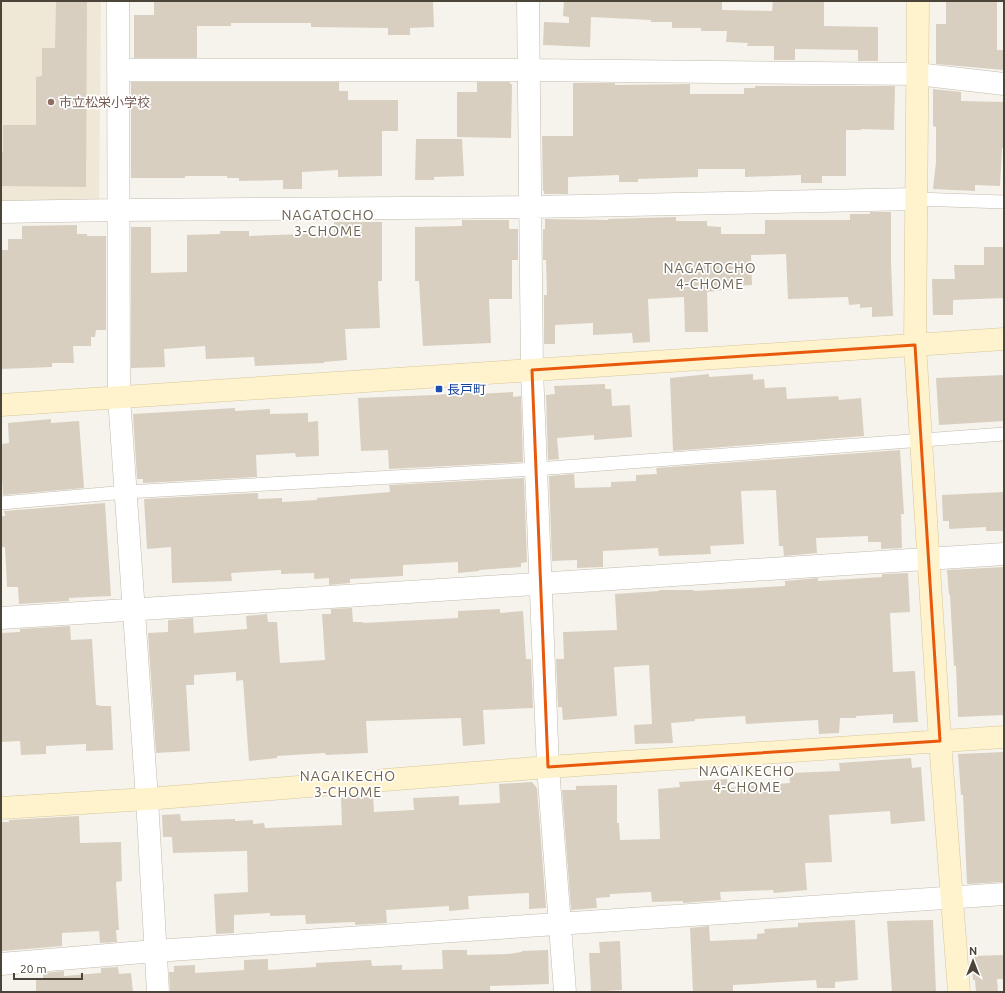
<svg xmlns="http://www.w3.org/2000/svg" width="1005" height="993" viewBox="0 0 1005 993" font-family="Ubuntu,'Noto Sans JP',sans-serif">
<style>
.education{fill:#efe8d6}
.building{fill:#d8cfc1}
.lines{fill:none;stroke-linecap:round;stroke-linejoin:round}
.lane-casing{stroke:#c2bbae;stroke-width:14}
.street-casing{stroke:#c2bbae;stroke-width:23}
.secondary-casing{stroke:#d6c79b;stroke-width:23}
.lane{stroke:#fff;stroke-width:13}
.street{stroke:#fff;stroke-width:22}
.secondary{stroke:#fff3cd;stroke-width:22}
.marked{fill:none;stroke:#e8590c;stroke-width:3;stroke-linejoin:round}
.education-dot{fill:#8d6e63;stroke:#fff;stroke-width:1.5}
.transit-dot{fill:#1a4fb4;stroke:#fff;stroke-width:1.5}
.labels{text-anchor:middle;stroke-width:3.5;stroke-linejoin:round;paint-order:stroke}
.education-label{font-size:13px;fill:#785e54;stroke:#fff;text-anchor:start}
.transit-label{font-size:13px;fill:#164399;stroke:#fff;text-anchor:start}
.neighbourhood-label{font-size:14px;letter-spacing:1px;fill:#6e6250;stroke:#fff}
</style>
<rect width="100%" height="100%" fill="#f6f3ec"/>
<path class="education" d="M 1,1 L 101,1 L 99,203 L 1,203 Z"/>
<path class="building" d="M 56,1 L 87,1 L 86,187 L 1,186 L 1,152 L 3,152 L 3,125 L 36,125 L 36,77 L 42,76 L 42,48 L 55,48 Z
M 154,1 L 433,1 L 434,27 L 410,28 L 410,35 L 388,35 L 388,28 L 311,27 L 311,23 L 231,23 L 231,26 L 197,26 L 197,58 L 134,58 L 134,15 L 154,15 Z
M 564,1 L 722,1 L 722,10 L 772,11 L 773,1 L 824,1 L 824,26 L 878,27 L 878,61 L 858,61 L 858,50 L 795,49 L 795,60 L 774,60 L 774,46 L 747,46 L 748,43 L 726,42 L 727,31 L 701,31 L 701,28 L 672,28 L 672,22 L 651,22 L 651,20 L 591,17 L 590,47 L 543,45 L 544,22 L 569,23 L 569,17 L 563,16 Z
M 946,1 L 997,1 L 997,50 L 1004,50 L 1004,70 L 936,64 L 936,24 L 946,24 Z
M 131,82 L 339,82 L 339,91 L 348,91 L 348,100 L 398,100 L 398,131 L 382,131 L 382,176 L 338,177 L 338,170 L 302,172 L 302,189 L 283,189 L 283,180 L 239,181 L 239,178 L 227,178 L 227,176 L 185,176 L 185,178 L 131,178 Z
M 477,82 L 509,82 L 512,85 L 511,138 L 457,137 L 457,92 L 477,92 Z
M 573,83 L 615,83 L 615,85 L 690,84 L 690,94 L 744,94 L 744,88 L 755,88 L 755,86 L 895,86 L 894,130 L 861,129 L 861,130 L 846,130 L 846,176 L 822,176 L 822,183 L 801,183 L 801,175 L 745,177 L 745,169 L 698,169 L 698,177 L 638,179 L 638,182 L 619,182 L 619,175 L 568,177 L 568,194 L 544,194 L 544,191 L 543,191 L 542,136 L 573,136 Z
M 933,89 L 961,92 L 961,101 L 1004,102 L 1004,148 L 1002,148 L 1000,186 L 975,185 L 975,191 L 933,189 L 936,162 L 936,127 L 933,126 Z
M 416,139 L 462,139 L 464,176 L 434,177 L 434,180 L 415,180 Z
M 870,212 L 891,212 L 891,261 L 893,316 L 872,317 L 872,307 L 860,308 L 860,304 L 849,305 L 848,297 L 788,299 L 786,254 L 751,255 L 752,285 L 733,286 L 733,289 L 707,292 L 708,332 L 685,332 L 684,297 L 648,299 L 650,342 L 633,343 L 632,333 L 593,335 L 593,323 L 555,325 L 555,344 L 544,344 L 544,295 L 547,295 L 546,260 L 543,260 L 543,229 L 545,229 L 545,219 L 608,220 L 608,219 L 676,217 L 676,221 L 707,221 L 707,226 L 721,227 L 721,234 L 765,234 L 765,220 L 850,220 L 850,214 L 870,214 Z
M 462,220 L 509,220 L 509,229 L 518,229 L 518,260 L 512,260 L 512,299 L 489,299 L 491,343 L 423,346 L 419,281 L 415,281 L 415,227 L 462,226 Z
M 334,222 L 382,222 L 382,281 L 378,281 L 380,328 L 345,329 L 347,360 L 324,362 L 324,363 L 255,366 L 254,357 L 206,359 L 205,346 L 164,349 L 165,367 L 131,368 L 131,227 L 151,227 L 151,273 L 187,272 L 187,235 L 220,234 L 220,231 L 249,231 L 249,236 L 334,233 Z
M 77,225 L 77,234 L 87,234 L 87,236 L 106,236 L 106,330 L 96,330 L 95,337 L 91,337 L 91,346 L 73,346 L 74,363 L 52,363 L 52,367 L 1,369 L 1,250 L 8,250 L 8,239 L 22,239 L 22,226 Z
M 984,247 L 1004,247 L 1004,298 L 953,300 L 953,315 L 933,315 L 932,279 L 955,279 L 954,265 L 984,265 Z
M 709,374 L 709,377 L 753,374 L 753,380 L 764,379 L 765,388 L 786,387 L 787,399 L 838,396 L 839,400 L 861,398 L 864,436 L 673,451 L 670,378 Z
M 1004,375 L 1004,421 L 939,425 L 936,378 Z
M 605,384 L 605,389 L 611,389 L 612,406 L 630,405 L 632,437 L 594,440 L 594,435 L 557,438 L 559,459 L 548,460 L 546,395 L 555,394 L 554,386 Z
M 477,392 L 477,394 L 513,392 L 513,397 L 521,396 L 523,462 L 389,469 L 388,450 L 361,451 L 358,398 L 435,395 Z
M 235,408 L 235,411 L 270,409 L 270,414 L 308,413 L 308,422 L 318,421 L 319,456 L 296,457 L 295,453 L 256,455 L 257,477 L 143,483 L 143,479 L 137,479 L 133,414 Z
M 51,419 L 51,423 L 79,421 L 84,488 L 3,495 L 2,477 L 1,477 L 1,444 L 9,443 L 8,423 Z
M 900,450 L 904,514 L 901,514 L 902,548 L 881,549 L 881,542 L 868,542 L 868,536 L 816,538 L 817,553 L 784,556 L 783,546 L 779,546 L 776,490 L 741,491 L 744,544 L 710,546 L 711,554 L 659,556 L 658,548 L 603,551 L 603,567 L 577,568 L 577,560 L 552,561 L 549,476 L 574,474 L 575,488 L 611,487 L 611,482 L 636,481 L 636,475 L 657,474 L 656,468 Z
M 524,478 L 527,562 L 521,563 L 521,567 L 479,570 L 479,571 L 458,573 L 458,562 L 403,565 L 403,576 L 350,579 L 350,583 L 329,585 L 329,578 L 314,579 L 314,573 L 281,574 L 281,570 L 231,573 L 232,581 L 172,583 L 171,547 L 147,549 L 144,499 L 258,493 L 258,499 L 282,498 L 282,502 L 317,500 L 317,498 L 390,492 L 389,485 Z
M 1004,492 L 1004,531 L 986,531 L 986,527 L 949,529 L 949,521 L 943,521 L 942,495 Z
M 105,503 L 111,596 L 69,598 L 69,601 L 19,604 L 18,587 L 7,587 L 5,547 L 1,547 L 1,516 L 5,516 L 4,511 Z
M 1004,567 L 1004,715 L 958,717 L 956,666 L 954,666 L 950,595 L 949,595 L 947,570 Z
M 908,573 L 910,612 L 890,613 L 893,672 L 915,671 L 918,722 L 893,723 L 893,714 L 856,716 L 856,718 L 840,718 L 839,733 L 819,734 L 818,720 L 746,724 L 745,716 L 695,719 L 695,721 L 671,723 L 673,743 L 635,744 L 634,725 L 652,724 L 649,665 L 614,667 L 617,716 L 563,720 L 562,707 L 558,707 L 556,659 L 564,659 L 563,632 L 617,630 L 615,594 L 659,591 L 659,590 L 694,590 L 694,591 L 785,586 L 785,581 L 818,578 L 818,581 L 882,577 L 882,574 Z
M 352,608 L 353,622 L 363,622 L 363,623 L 458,618 L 458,611 L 500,609 L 500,613 L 523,611 L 526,659 L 531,659 L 533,708 L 483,710 L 485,744 L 463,746 L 461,718 L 366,721 L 368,753 L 326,755 L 325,753 L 277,756 L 277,758 L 249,761 L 243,680 L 236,681 L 236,672 L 194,675 L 194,685 L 186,685 L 190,751 L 156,753 L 148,633 L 168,632 L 168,620 L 193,618 L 194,633 L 247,629 L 246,616 L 267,614 L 268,622 L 277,622 L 280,663 L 325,660 L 322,614 L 331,614 L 331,609 Z
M 70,626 L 71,640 L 92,639 L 96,705 L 99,705 L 99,706 L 111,706 L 113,750 L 86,751 L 86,744 L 46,746 L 46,754 L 21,755 L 20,741 L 1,742 L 1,633 L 20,632 L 20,629 Z
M 1004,752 L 1004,882 L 967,884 L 963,795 L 961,795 L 958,754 Z
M 911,758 L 912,768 L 921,767 L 925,821 L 891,824 L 890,811 L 829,815 L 832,862 L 805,863 L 807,890 L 774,893 L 773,890 L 720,892 L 721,900 L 683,903 L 683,901 L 652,902 L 651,892 L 610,894 L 610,897 L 596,898 L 597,908 L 571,910 L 562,790 L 576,790 L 576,786 L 617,785 L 617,823 L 619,823 L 620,840 L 660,839 L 658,789 L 680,787 L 679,782 L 727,779 L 728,788 L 790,783 L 789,773 L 840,771 L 839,763 Z
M 532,782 L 537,788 L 546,908 L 529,909 L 529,893 L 468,896 L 469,909 L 449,911 L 449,906 L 386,910 L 387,923 L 355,925 L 355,922 L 306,924 L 305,915 L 270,916 L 270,913 L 234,915 L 234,933 L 216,934 L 214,894 L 248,892 L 247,851 L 173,853 L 172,837 L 163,837 L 162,815 L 180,814 L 181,821 L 235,819 L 235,821 L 253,820 L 253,824 L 264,823 L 265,828 L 342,825 L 341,798 L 373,795 L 374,812 L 414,810 L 413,798 L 459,796 L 459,805 L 500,803 L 499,784 Z
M 79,816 L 80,843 L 121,842 L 122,881 L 116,882 L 119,930 L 116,930 L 117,942 L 100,943 L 99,931 L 62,933 L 62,946 L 1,951 L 1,822 L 9,822 L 9,820 Z
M 855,920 L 858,980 L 835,982 L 835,988 L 817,988 L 816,980 L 733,985 L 733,992 L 693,992 L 690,928 L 709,926 L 710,941 L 757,939 L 757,934 L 765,933 L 764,929 L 798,927 L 798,923 Z
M 933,920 L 936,992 L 892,992 L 887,921 Z
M 620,941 L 622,990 L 591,992 L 589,953 L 600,953 L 599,942 Z
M 442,950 L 467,950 L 467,955 L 508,954 L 522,952 L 522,951 L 548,950 L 549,984 L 490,986 L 490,992 L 170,992 L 169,972 L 174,972 L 174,966 L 195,965 L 195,973 L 244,970 L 244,960 L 268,959 L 268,970 L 316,967 L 316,963 L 371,960 L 372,966 L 402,965 L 402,970 L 443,969 Z
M 1004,955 L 1004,979 L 997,979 L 998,992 L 976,992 L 975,980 L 973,980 L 971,956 Z
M 118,967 L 119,974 L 131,973 L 133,992 L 36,992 L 36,979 L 43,978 L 43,973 L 64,971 L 64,976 L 101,973 L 101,968 Z"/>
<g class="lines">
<g class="lane-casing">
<path id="lane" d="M 916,199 L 1004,202
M 1,503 L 126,492 L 536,469 L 1004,434"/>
</g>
<g class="street-casing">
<path id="street" d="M 118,1 L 119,397 L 147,799 L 158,992
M 528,1 L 532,370 L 548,767 L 565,992
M 118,70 L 529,70 L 917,74 L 1004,84
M 1,212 L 118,210 L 531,207 L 916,199
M 1,618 L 1004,554
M 1,964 L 155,951 L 1004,894"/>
</g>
<g class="secondary-casing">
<path id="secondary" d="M 918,1 L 915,345 L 940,741 L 959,992
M 1,405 L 1004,339
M 1,808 L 147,799 L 548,767 L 1004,737"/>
</g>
<use href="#lane" class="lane"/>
<use href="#street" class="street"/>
<use href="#secondary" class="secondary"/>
</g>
<path class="marked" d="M 915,345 L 940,741 L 548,767 L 532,370 Z"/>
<circle class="education-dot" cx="51" cy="102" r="4"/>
<rect class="transit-dot" x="435" y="385" width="8" height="8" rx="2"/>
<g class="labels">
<g class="education-label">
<text x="59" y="107">市立松栄小学校</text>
</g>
<g class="transit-label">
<text x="447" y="394">長戸町</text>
</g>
<g class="neighbourhood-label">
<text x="328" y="220">NAGATOCHO<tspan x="328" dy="16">3-CHOME</tspan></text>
<text x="710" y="273">NAGATOCHO<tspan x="710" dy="16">4-CHOME</tspan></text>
<text x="747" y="776">NAGAIKECHO<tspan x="747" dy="16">4-CHOME</tspan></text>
<text x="348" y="781">NAGAIKECHO<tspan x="348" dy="16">3-CHOME</tspan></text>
</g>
</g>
<rect width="1005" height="993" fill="none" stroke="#4b4439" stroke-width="4"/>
<g transform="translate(973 961)" stroke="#ffffff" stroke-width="3" paint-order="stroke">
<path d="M0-3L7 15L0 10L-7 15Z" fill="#4b4439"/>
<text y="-6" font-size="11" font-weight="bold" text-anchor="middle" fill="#4b4439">N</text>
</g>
<path d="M14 973v6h68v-6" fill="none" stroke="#4b4439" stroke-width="2"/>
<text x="20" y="973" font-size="12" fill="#4b4439" stroke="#ffffff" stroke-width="3" paint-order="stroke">20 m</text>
</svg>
